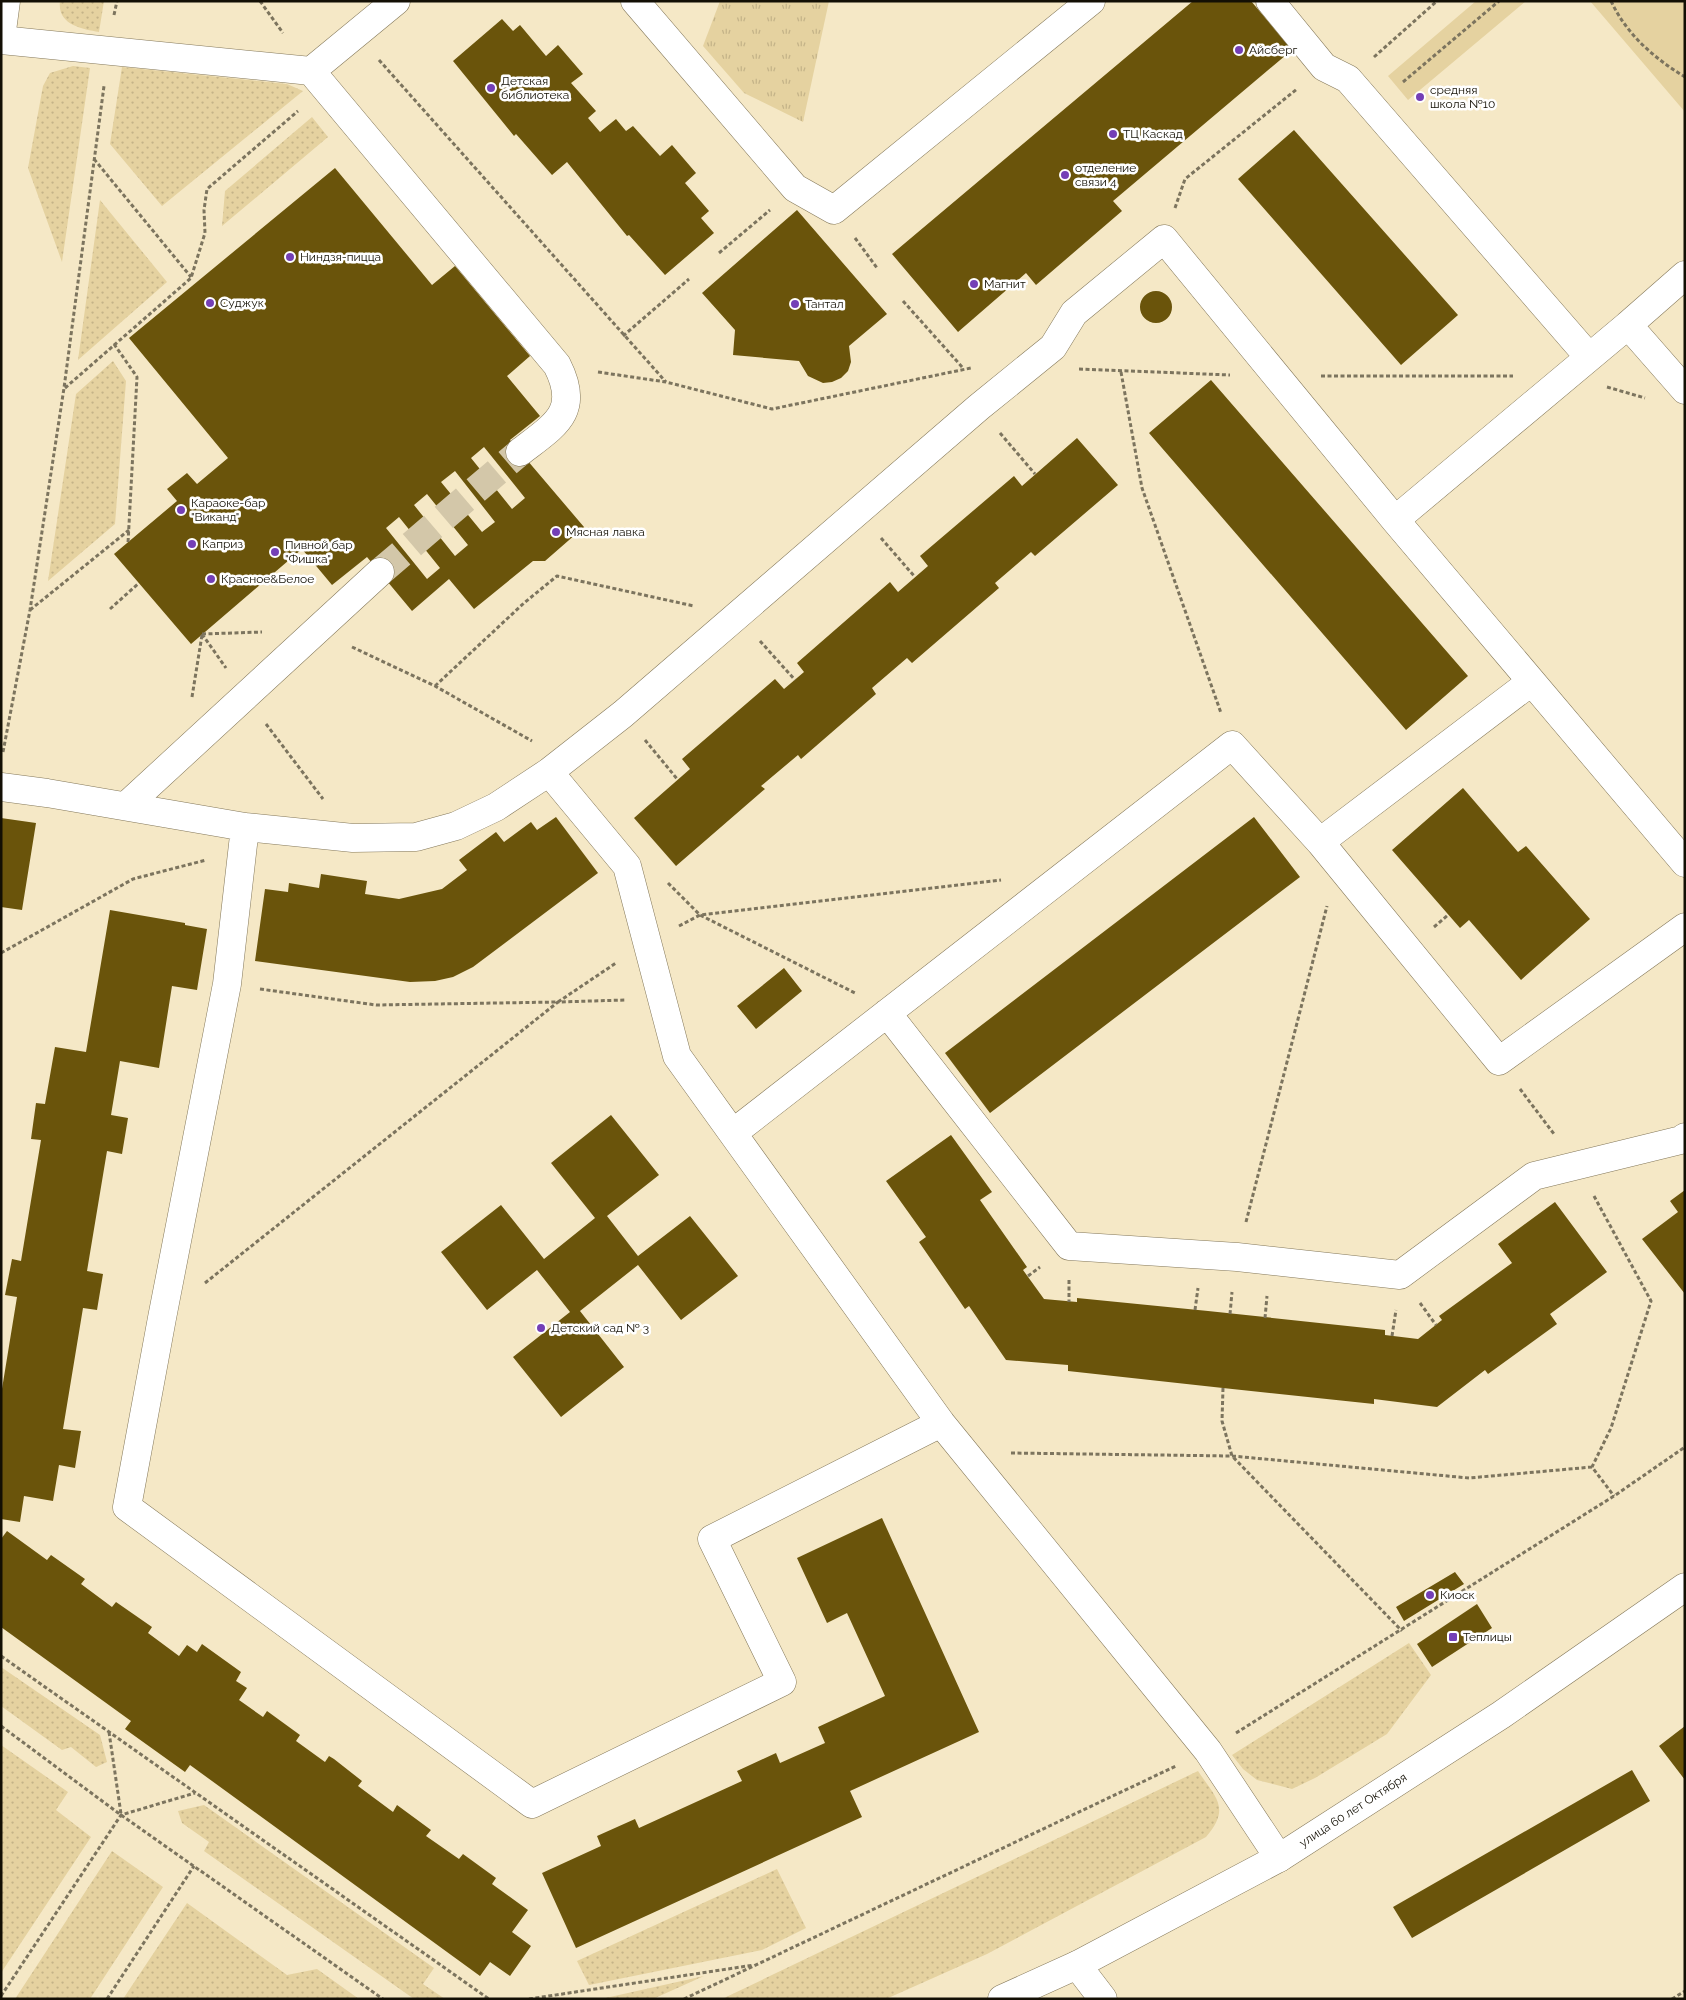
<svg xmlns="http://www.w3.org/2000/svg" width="1686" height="2000" viewBox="0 0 1686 2000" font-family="Raleway,sans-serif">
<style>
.grass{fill:url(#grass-dots)}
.park{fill:url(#park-tufts)}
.garden{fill:#e5d2a0}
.building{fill:#6a540b;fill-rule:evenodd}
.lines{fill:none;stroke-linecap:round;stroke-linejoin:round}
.minor-tunnel{stroke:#d3c7a9;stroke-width:28;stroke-dasharray:28 14;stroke-linecap:butt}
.minor-casing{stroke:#84785a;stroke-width:29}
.major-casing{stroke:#84785a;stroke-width:29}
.path{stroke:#7c745e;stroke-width:3;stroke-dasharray:4 2.5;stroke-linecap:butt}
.minor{stroke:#fff;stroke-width:28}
.major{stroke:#fff;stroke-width:28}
.poi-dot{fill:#743fb6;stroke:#fff;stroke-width:2}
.labels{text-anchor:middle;stroke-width:5;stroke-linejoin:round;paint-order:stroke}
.poi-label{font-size:12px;fill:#130f04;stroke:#fff;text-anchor:start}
.street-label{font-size:12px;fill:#130f04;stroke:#fff}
</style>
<defs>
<pattern id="grass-dots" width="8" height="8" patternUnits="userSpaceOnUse" patternTransform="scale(1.25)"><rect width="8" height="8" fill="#e5d2a0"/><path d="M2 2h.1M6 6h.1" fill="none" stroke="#c4b388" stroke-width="1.8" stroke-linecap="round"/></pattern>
<pattern id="park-tufts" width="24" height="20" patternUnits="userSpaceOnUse" patternTransform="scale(1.25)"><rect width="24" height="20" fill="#e5d2a0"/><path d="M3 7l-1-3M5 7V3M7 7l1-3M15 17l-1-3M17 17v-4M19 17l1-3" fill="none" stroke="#c4b388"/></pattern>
</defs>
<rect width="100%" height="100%" fill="#f5e8c6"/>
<path class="grass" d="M 60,1 L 104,1 L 99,32 C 82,29 57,25 60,1 Z
M 73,66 L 90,68 L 62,262 L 28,168 L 43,86 L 50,73 Z
M 122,67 L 287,84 L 303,91 L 162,206 L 110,144 Z
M 312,117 L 328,137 L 222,226 L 225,191 Z
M 100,200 L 167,282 L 78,360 Z
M 113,361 L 126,381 L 115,524 L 48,581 L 76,394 Z
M 1409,1643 L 1431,1675 L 1387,1734 L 1315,1778 L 1292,1789 L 1257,1780 L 1243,1769 L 1232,1755 Z
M 1,1667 L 100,1735 L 107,1762 L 96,1767 L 71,1747 L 62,1750 L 1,1706 Z
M 1,1745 L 68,1792 L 56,1810 L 91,1837 L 1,1973 Z
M 1198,1771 C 1216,1798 1231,1808 1206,1837 L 987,1954 L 886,1999 L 722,1999 Z
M 204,1805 L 434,1968 L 423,1984 L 445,1999 L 414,1999 L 204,1851 L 209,1842 L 182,1823 L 178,1811 Z
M 112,1851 L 163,1887 L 90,1999 L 15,1999 Z
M 777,1869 L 806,1928 L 762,1950 L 589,1985 L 577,1961 Z
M 187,1903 L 287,1975 L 317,1969 L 359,1999 L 123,1999 Z
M 704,1976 L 653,1999 L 601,1999 Z"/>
<path class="park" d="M 720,1 L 829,1 L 803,122 L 744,93 L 703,46 Z"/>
<path class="garden" d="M 1476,1 L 1526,1 L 1408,100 L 1388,76 Z
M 1590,1 L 1685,1 L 1685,112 Z"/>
<path class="building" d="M 1193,1 L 1251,1 L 1292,50 L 1113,201 L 1122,211 L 1036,285 L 1026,273 L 958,332 L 892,254 Z
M 502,19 L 513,31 L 520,25 L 546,56 L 558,45 L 583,74 L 571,83 L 596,111 L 588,118 L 600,132 L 616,119 L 626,131 L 633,126 L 660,156 L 672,145 L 696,173 L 685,183 L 709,211 L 701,218 L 714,233 L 665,275 L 629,235 L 627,236 L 567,162 L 552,175 L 516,134 L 514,136 L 453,61 Z
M 1294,130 L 1458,315 L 1401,365 L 1238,179 Z
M 335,168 L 432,285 L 455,266 L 530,356 L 507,376 L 540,416 L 510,440 L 584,527 L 545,561 L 533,561 L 474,609 L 449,579 L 412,611 L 367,557 L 332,585 L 302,549 L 191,644 L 114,554 L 177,501 L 167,489 L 187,473 L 197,484 L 228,458 L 129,338 ZM 484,447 L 525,498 L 512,509 L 471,458 ZM 455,471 L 495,522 L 482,532 L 441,482 ZM 427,494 L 468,545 L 455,556 L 414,505 ZM 399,517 L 440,568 L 427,579 L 386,528 Z
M 797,210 L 887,314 L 849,346 L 851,362 L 848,371 L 841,378 L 832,382 L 823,383 L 808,376 L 799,361 L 733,355 L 735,330 L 702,293 Z
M1140 307a16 16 0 1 1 32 0a16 16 0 1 1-32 0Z
M 1211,380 L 1468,676 L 1406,730 L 1149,433 Z
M 1077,438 L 1118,485 L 1035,556 L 1031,552 L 995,583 L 999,588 L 912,663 L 907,658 L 872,688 L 876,694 L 801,759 L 798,755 L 761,786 L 765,789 L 676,866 L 634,818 L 690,769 L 682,759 L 775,679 L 784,689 L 804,672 L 797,663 L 890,582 L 898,592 L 928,566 L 920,556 L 1014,476 L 1022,486 Z
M 1463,788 L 1518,852 L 1526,846 L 1590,919 L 1521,980 L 1469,920 L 1460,928 L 1392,850 Z
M 556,817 L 598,873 L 473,967 L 453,977 L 435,981 L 410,982 L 255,961 L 265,889 L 288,892 L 289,883 L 319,888 L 321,874 L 367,881 L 365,894 L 399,899 L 442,889 L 467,870 L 459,860 L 496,832 L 504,842 L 531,822 L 537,830 Z
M 1254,817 L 1300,877 L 990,1113 L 945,1053 Z
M 1,818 L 36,823 L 22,910 L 1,907 Z
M 110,910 L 185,923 L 185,925 L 207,929 L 197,990 L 172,986 L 159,1068 L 120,1061 L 111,1115 L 128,1118 L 122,1154 L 107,1151 L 87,1271 L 103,1274 L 97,1310 L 83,1308 L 63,1429 L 81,1431 L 75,1468 L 59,1465 L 53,1501 L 24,1496 L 20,1522 L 1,1519 L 1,1395 L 17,1297 L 5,1295 L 12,1259 L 21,1261 L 41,1140 L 31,1139 L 36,1103 L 45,1104 L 55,1047 L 86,1052 Z
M 784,968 L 802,991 L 756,1029 L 737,1006 Z
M 611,1115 L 659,1175 L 607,1216 L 638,1256 L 690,1216 L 738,1276 L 681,1320 L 638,1265 L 580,1311 L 624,1367 L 561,1417 L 513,1357 L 570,1312 L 537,1270 L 487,1310 L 441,1252 L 501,1205 L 544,1259 L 595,1218 L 551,1163 Z
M 951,1135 L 992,1192 L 980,1200 L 1027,1267 L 1023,1270 L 1044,1299 L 1077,1302 L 1077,1298 L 1208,1311 L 1385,1330 L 1385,1335 L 1418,1339 L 1442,1320 L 1439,1316 L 1512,1263 L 1498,1244 L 1555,1202 L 1607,1272 L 1550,1314 L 1557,1324 L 1488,1374 L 1485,1370 L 1437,1407 L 1374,1399 L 1374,1404 L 1223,1388 L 1068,1371 L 1068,1365 L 1006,1360 L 969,1306 L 965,1309 L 919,1242 L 926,1237 L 886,1181 Z
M 1685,1190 L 1685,1294 L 1642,1239 L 1678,1212 L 1670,1201 Z
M 882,1518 L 979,1732 L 850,1791 L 862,1817 L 576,1948 L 542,1873 L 601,1846 L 597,1836 L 635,1819 L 639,1828 L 742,1781 L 737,1771 L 776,1753 L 780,1763 L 825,1743 L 818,1727 L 885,1696 L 847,1613 L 827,1623 L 797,1558 Z
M 7,1531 L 47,1560 L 51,1555 L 85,1579 L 81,1584 L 112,1607 L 116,1602 L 152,1627 L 148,1633 L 179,1656 L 187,1645 L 197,1652 L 202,1644 L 241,1672 L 236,1681 L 247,1688 L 239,1700 L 263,1717 L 267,1711 L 300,1735 L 296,1741 L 325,1762 L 329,1756 L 334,1759 L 362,1781 L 358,1786 L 393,1812 L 397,1805 L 431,1830 L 426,1836 L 459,1859 L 463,1854 L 496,1878 L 492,1884 L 528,1910 L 512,1932 L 531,1946 L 510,1976 L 490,1962 L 480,1976 L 190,1765 L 185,1772 L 125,1729 L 131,1721 L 1,1627 L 1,1539 Z
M 1455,1572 L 1464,1584 L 1404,1621 L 1396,1607 Z
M 1477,1604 L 1492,1628 L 1432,1667 L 1417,1644 Z
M 1685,1726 L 1685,1780 L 1659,1746 Z
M 1632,1770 L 1650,1801 L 1412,1938 L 1393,1907 Z"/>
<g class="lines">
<path class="minor-tunnel" d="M 380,572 L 520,452"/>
<g class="minor-casing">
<path id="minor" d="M 635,1 L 795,188 L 834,210 L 1091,1
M 1270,1 L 1324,67 L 1348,79 L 1589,357
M 1,40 L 311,71 L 396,1
M 311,71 L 557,365 C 581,412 555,425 520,452
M 1628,325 L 1685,390
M 1395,520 L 1628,325 L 1685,275
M 549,772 L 627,866 L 677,1056 L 941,1423 L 1208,1751 L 1279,1858
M 1,787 L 47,793 L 245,827 L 353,838 L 416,837 L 456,826 L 496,807 L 549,772 L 623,714 L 979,407 L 1053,347 L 1074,313 L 1164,239 L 1395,520 L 1685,863
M 126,806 L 380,572
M 245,827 L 227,984 L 162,1318 L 127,1507 L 532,1804 L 782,1682 L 712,1539 L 941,1423
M 1320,842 L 1499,1061 L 1685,927
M 887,1013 L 1069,1246 L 1237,1257 L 1400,1275 L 1534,1176 L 1681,1140 L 1685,1137
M 733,1133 L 1232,745 L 1320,842 L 1531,682
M 1077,1965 L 1103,1999"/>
</g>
<g class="major-casing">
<path id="major" d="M 1,38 L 6,1
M 1002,1999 L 1077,1965 L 1279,1858 L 1501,1715 L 1685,1587"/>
</g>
<path class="path" d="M 260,1 L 283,33
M 1611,1 C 1627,35 1654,58 1685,77
M 114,15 L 117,1
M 1374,57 L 1437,1
M 379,60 L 666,382
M 1403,82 L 1499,1
M 94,159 L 191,277
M 1175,208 L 1185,179 L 1297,89
M 855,238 L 877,268
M 719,253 L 770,210
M 903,301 L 963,368
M 623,336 L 689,279
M 114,344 L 137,377 L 128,543
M 1079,369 L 1230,375
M 598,372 L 666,382 L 772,409 L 971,368
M 1121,372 L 1142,488 L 1221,713
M 1321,376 L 1513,376
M 1607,387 L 1645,398
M 65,388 L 191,278 L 205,233 L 204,210 L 207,189 L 298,111
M 1000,433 L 1035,474
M 881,538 L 915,577
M 110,609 L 139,583
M 30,610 L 129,530
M 202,634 L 262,632
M 202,634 L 226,668
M 760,641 L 795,680
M 352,647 L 435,686 L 532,741
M 435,686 L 524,603 L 557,576 L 694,606
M 192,697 L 202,635
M 266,724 L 323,799
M 645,740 L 678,780
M 3,752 L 30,610 L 64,388 L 104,86
M 668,883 L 700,915 L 855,993
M 679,926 L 700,915 L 1001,880
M 1434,927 L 1448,915
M 1,953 L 133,879 L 206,860
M 260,989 L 376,1005 L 558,1002 L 616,963
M 1520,1089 L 1554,1134
M 1594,1196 L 1651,1301 L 1611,1428 L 1592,1467 L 1614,1496
M 1246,1222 L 1327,906
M 1028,1276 L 1040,1267
M 1069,1280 L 1069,1302
M 205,1283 L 558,1002 L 626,1000
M 1420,1303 L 1436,1325
M 1195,1310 L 1198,1288
M 1230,1314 L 1232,1292
M 1265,1318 L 1267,1296
M 1392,1336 L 1396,1310
M 1223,1388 L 1222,1421 L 1232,1456 L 1402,1631
M 1011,1453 L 1232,1456 L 1469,1478 L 1592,1467
M 1,1656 L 489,1999
M 1,1726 L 121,1815 L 383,1999
M 109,1732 L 121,1814
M 1236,1733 L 1614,1496 L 1685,1447
M 1,1996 L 121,1815 L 195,1793
M 107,1999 L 194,1866
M 529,1999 L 754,1965
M 684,1999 L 1176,1766
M 1672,1999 L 1685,1991"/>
<use href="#minor" class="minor"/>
<use href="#major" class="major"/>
</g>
<g class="poi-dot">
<circle cx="1239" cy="50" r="5"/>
<circle cx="491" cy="88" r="5"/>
<circle cx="1420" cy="97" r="5"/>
<circle cx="1113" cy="134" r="5"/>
<circle cx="1065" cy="175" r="5"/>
<circle cx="290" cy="257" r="5"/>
<circle cx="974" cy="284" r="5"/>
<circle cx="210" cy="303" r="5"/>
<circle cx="795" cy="304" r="5"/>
<circle cx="181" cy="510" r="5"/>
<circle cx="556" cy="532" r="5"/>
<circle cx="192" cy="544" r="5"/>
<circle cx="275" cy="552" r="5"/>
<circle cx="211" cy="579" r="5"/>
<circle cx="541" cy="1328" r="5"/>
<circle cx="1430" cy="1595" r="5"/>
<rect x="1448" y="1632" width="10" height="10" rx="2.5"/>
</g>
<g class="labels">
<g class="poi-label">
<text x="1249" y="54">Айсберг</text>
<text x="501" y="85">Детская<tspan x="501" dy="14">библиотека</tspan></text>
<text x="1430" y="94">средняя<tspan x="1430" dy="14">школа №10</tspan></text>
<text x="1123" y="138">ТЦ Каскад</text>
<text x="1075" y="172">отделение<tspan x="1075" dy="14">связи 4</tspan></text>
<text x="300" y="261">Ниндзя-пицца</text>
<text x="984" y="288">Магнит</text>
<text x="220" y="307">Суджук</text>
<text x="805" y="308">Тантал</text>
<text x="191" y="507">Караоке-бар<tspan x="191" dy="14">"Виканд"</tspan></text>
<text x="566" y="536">Мясная лавка</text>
<text x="202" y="548">Каприз</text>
<text x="285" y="549">Пивной бар<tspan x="285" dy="14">"Фишка"</tspan></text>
<text x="221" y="583">Красное&amp;Белое</text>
<text x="551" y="1332">Детский сад № 3</text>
<text x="1440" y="1599">Киоск</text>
<text x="1463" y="1641">Теплицы</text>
</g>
<g class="street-label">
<text transform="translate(1353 1810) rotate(-33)" y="4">улица 60 лет Октября</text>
</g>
</g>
<rect width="1686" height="2000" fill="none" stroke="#130f04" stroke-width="5"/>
</svg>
